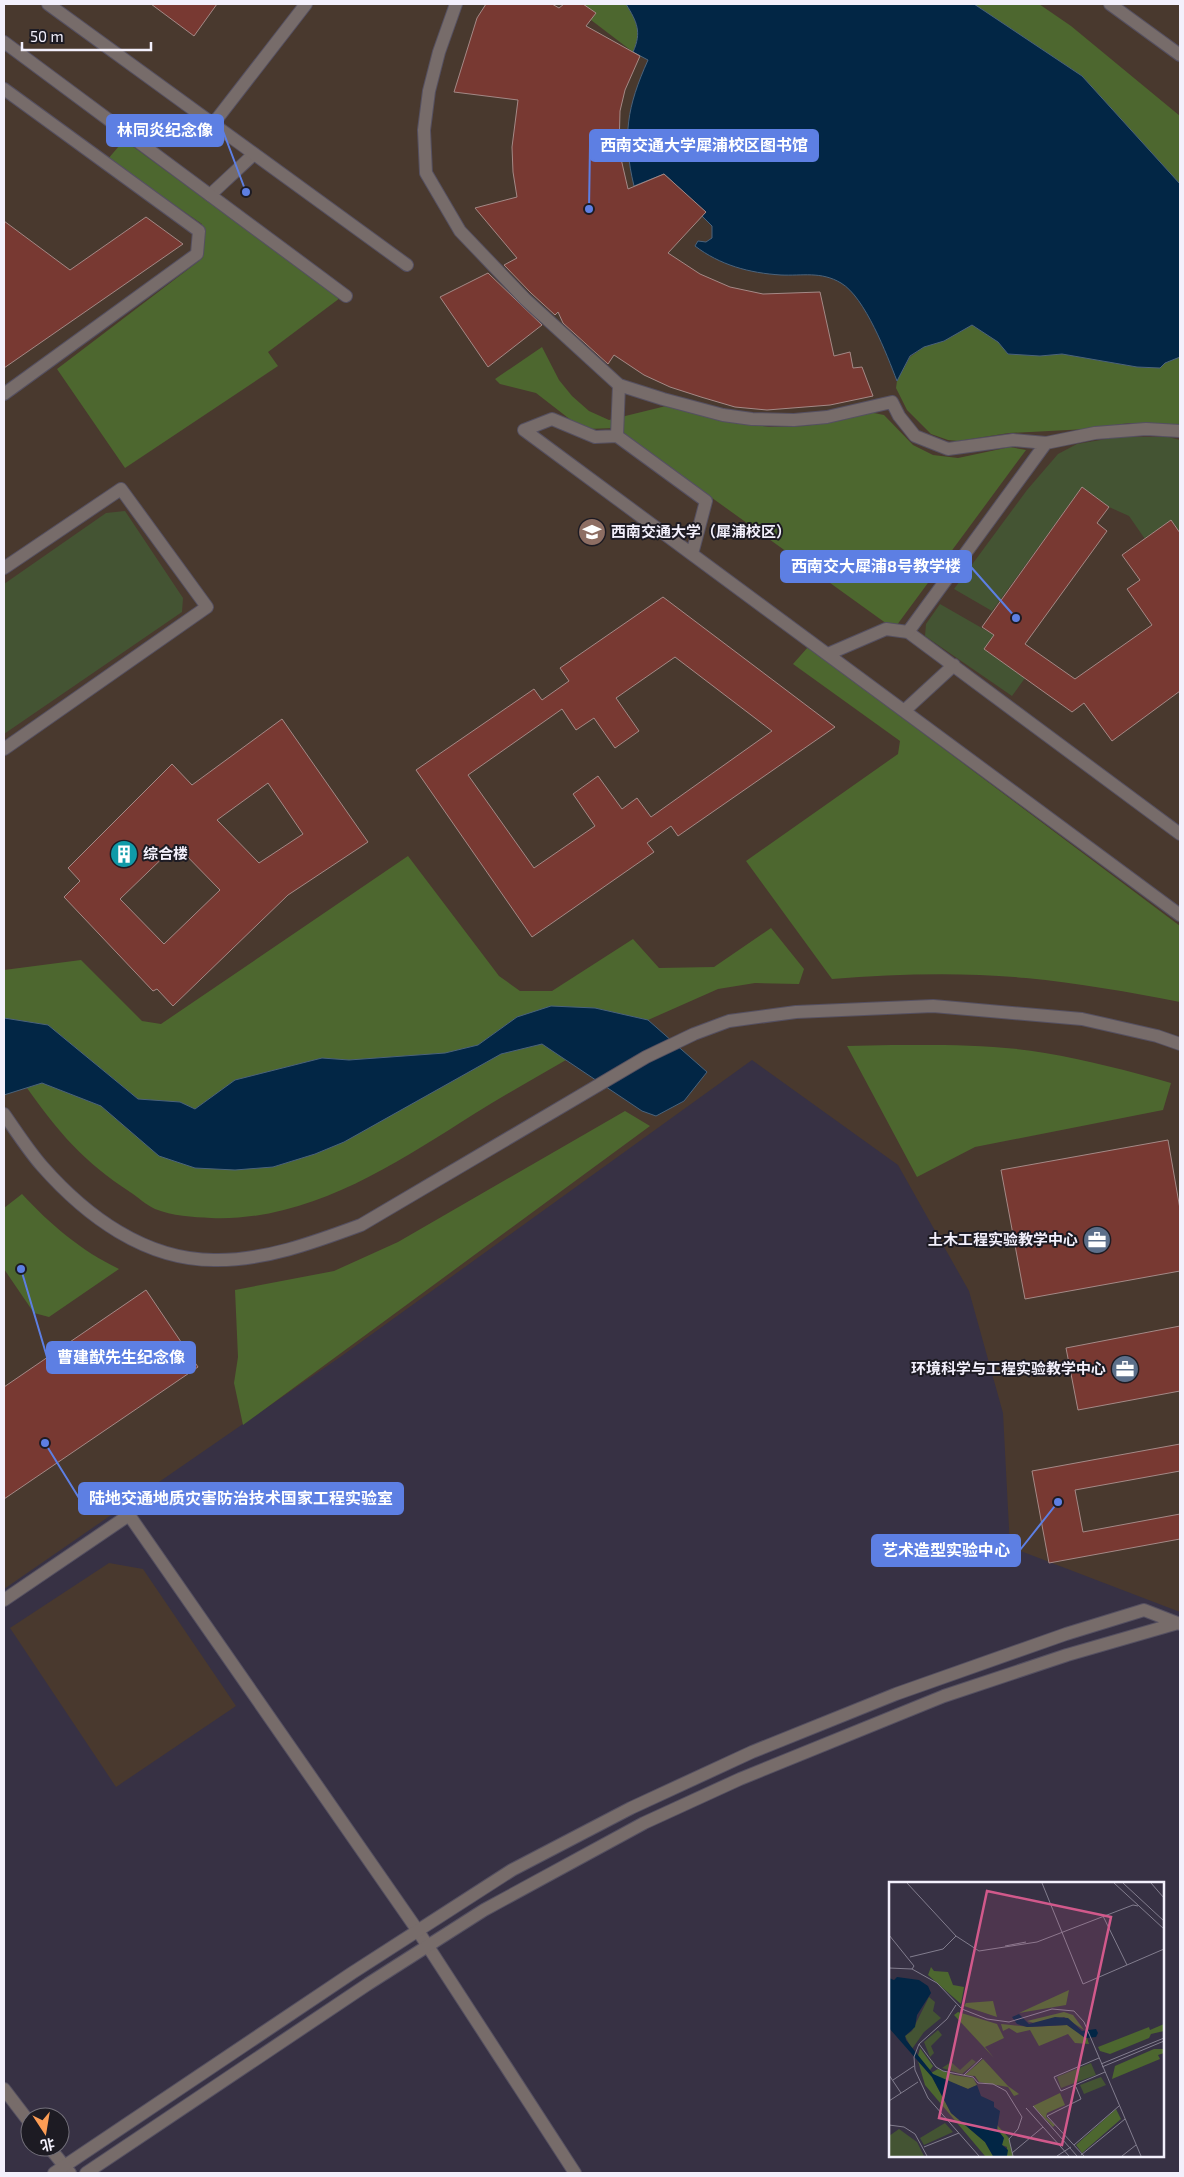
<svg xmlns="http://www.w3.org/2000/svg" width="1184" height="2177" viewBox="0 0 1184 2177" font-family="'Exo 2','Noto Sans SC',sans-serif">
<style>
.education{fill:#49392e}
.green{fill:#445433}
.forest{fill:#4d672f}
.water{fill:#022645;stroke:#4a637c}
.building{fill:#783932;stroke:#a48986;fill-rule:evenodd}
.lines{fill:none;stroke-linecap:round;stroke-linejoin:round}
.pedestrian-casing{stroke:#555061;stroke-width:14}
.minor-casing{stroke:#555061;stroke-width:14}
.tertiary-casing{stroke:#555061;stroke-width:14}
.pedestrian{stroke:#776c6a;stroke-width:12}
.minor{stroke:#776c6a;stroke-width:12}
.tertiary{stroke:#776c6a;stroke-width:12}
.labels{text-anchor:middle;stroke-width:4;stroke-linejoin:round;paint-order:stroke}
.poi-label{font-size:15px;font-weight:bold;fill:#f3f0fc;stroke:#1d1b23;text-anchor:start}
.inset-road{fill:none;stroke:#827d8e;stroke-width:1}
.view{fill:#d1598b;fill-opacity:0.15;stroke:#d1598b;stroke-width:2.5}
.inset-edge{fill:none;stroke:#f3f0fc;stroke-width:2.5}
.leader{fill:none;stroke:#5d7fe3;stroke-width:2}
.callout-dot{fill:#5d7fe3;stroke:#1d1b23;stroke-width:2}
.callout{fill:#5d7fe3;stroke:#5d7fe3;stroke-width:2}
.callout-label{font-size:16px;text-anchor:middle;font-weight:bold;fill:#fff}
</style>
<rect width="100%" height="100%" fill="#373144"/>
<path class="education" d="M 4,4 L 1180,4 L 1180,1612 L 1010,1547 L 1003,1413 L 969,1291 L 898,1165 L 752,1060 L 343,1355 L 4,1589 Z
M 109,1563 L 143,1569 L 236,1706 L 116,1787 L 10,1628 Z"/>
<path class="green" d="M 1118,437 L 1168,437 L 1180,440 L 1180,533 L 1171,520 L 1145,539 L 1129,516 L 1109,507 L 1082,487 L 992,611 L 954,589 L 1027,490 L 1058,454 L 1077,444 Z
M 125,511 L 183,598 L 182,612 L 4,734 L 4,584 L 106,513 Z
M 940,604 L 994,635 L 1025,678 L 1012,696 L 925,636 L 926,624 Z"/>
<path class="forest" d="M 570,4 L 626,4 C 637,22 642,32 633,52 Z
M 974,4 L 1039,4 L 1071,26 L 1180,116 L 1180,184 L 1082,76 Z
M 124,140 L 340,298 L 268,352 L 278,366 L 125,468 L 57,369 L 199,261 L 202,224 L 108,159 Z
M 972,325 L 998,342 L 1008,354 L 1040,356 L 1062,354 L 1137,367 L 1160,368 L 1165,363 L 1180,357 L 1180,428 L 1129,423 L 1087,429 L 1009,433 L 958,441 L 948,440 L 931,434 L 907,410 L 896,388 L 897,381 L 910,357 L 924,347 L 944,341 Z
M 542,347 L 559,380 L 572,396 L 589,411 L 609,420 L 666,406 L 711,418 L 769,427 L 805,426 L 843,420 L 869,412 L 884,415 L 913,445 L 933,455 L 958,458 L 1010,447 L 1026,450 L 894,629 L 615,428 L 588,429 L 576,424 L 536,393 L 500,384 L 495,379 Z
M 808,647 L 1180,926 L 1180,1002 C 1129,992 1078,983 1026,978 C 961,972 896,974 832,979 L 746,861 L 898,754 L 900,741 L 793,664 Z
M 408,856 L 499,976 L 520,991 L 552,991 L 633,939 L 659,968 L 714,967 L 771,928 L 804,969 L 799,984 L 755,983 L 718,989 L 648,1020 L 595,1008 L 517,1017 L 478,1045 L 445,1053 L 349,1060 L 322,1058 L 235,1080 L 195,1109 L 180,1102 L 138,1099 L 48,1025 L 4,1018 L 4,970 L 81,960 L 142,1021 L 161,1024 Z
M 542,1044 L 566,1060 C 535,1078 504,1095 474,1114 C 395,1164 309,1222 211,1218 C 193,1217 172,1216 155,1209 C 146,1205 138,1197 130,1192 C 84,1162 58,1132 27,1088 L 42,1083 L 101,1106 L 136,1136 L 273,1167 L 315,1154 L 343,1142 L 501,1054 Z
M 892,1045 C 943,1045 994,1044 1045,1053 C 1087,1060 1129,1071 1171,1083 L 1163,1110 L 975,1147 L 917,1177 L 847,1046 Z
M 625,1111 L 650,1126 L 243,1425 L 234,1383 L 238,1357 L 235,1290 L 334,1271 L 398,1242 Z
M 22,1194 C 51,1225 80,1250 119,1269 L 49,1317 L 34,1313 L 4,1269 L 4,1208 Z"/>
<path class="water" d="M 626,4 L 974,4 L 1082,76 L 1180,184 L 1180,357 L 1165,363 L 1160,368 L 1137,367 L 1062,354 L 1040,356 L 1008,354 L 998,342 L 972,325 L 944,341 L 924,347 L 910,356 L 897,381 C 887,355 865,297 841,283 C 821,271 802,276 781,275 C 749,273 720,265 695,246 L 698,241 L 706,242 L 712,238 L 712,226 L 702,216 L 705,212 L 664,174 L 634,186 C 622,136 627,107 648,60 L 633,52 C 642,32 637,22 626,4 Z
M 551,1006 L 595,1008 L 648,1020 L 707,1072 L 684,1101 L 656,1116 L 642,1111 L 542,1044 L 501,1054 L 344,1142 L 315,1154 L 273,1167 L 235,1170 L 195,1168 L 159,1156 L 101,1106 L 42,1083 L 4,1095 L 4,1018 L 48,1025 L 138,1099 L 180,1102 L 195,1109 L 235,1080 L 322,1058 L 349,1060 L 445,1053 L 478,1045 L 517,1017 Z"/>
<path class="building" d="M 151,4 L 217,4 L 194,36 Z
M 486,4 L 552,4 L 559,8 L 564,4 L 583,4 L 596,13 L 586,26 L 640,56 L 625,90 L 620,111 L 619,150 L 628,189 L 664,174 L 706,212 L 668,253 L 700,274 L 730,287 L 763,294 L 820,292 L 834,356 L 850,352 L 853,368 L 862,367 L 873,396 L 830,405 L 767,410 L 735,407 L 701,397 L 670,387 L 644,375 L 614,355 L 608,364 L 563,323 L 558,312 L 555,315 L 531,293 L 504,265 L 517,258 L 475,208 L 517,197 L 513,172 L 512,147 L 518,100 L 454,92 L 477,18 Z
M 146,217 L 183,244 L 4,368 L 4,221 L 70,270 Z
M 488,273 L 542,325 L 488,367 L 440,297 Z
M 1082,487 L 1109,507 L 1097,523 L 1107,531 L 1025,644 L 1075,679 L 1152,625 L 1127,589 L 1140,580 L 1122,555 L 1171,520 L 1180,533 L 1180,691 L 1112,741 L 1084,703 L 1072,712 L 984,649 L 994,635 L 982,627 Z
M 663,597 L 835,727 L 678,836 L 671,826 L 647,843 L 654,852 L 532,937 L 416,770 L 534,689 L 542,700 L 569,681 L 560,668 ZM 675,657 L 772,731 L 651,817 L 637,798 L 622,809 L 598,776 L 573,794 L 595,826 L 534,868 L 468,775 L 562,709 L 576,730 L 594,718 L 615,748 L 639,731 L 616,698 Z
M 282,719 L 368,842 L 288,895 L 173,1006 L 157,989 L 153,991 L 64,897 L 80,881 L 68,868 L 172,764 L 192,785 ZM 268,783 L 303,834 L 259,863 L 217,820 ZM 176,845 L 220,890 L 164,944 L 120,899 Z
M 1168,1140 L 1180,1209 L 1180,1271 L 1025,1299 L 1001,1170 Z
M 146,1290 L 198,1367 L 4,1499 L 4,1387 Z
M 1180,1326 L 1180,1391 L 1078,1410 L 1066,1348 Z
M 1180,1444 L 1180,1471 L 1075,1490 L 1083,1532 L 1180,1514 L 1180,1539 L 1049,1563 L 1032,1471 Z"/>
<g class="lines">
<g class="pedestrian-casing">
<path id="pedestrian" d="M 210,195 L 254,154
M 524,430 L 1180,915
M 524,430 L 552,419 L 595,437 L 617,436 L 706,501 L 692,554
M 617,436 L 619,385
M 828,654 L 886,629 L 908,632 L 1180,834
M 904,711 L 954,665"/>
</g>
<g class="minor-casing">
<path id="minor" d="M 48,4 L 407,265
M 456,4 L 439,52 L 429,91 L 424,130 L 426,173 L 460,231 L 525,299 L 619,385 L 663,399 L 723,415 L 752,419 L 794,420 L 827,417 L 892,402 L 899,416 L 915,436 L 948,449 L 1013,440 L 1046,443 L 1095,433 L 1146,429 L 1180,431
M 1110,4 L 1180,55
M 4,42 L 346,296
M 4,89 L 199,231 L 197,254 L 4,394
M 213,124 L 306,4
M 4,568 L 121,489 L 207,607 L 4,749
M 908,632 L 1046,443
M 4,1114 C 16,1131 28,1150 42,1166 C 86,1216 145,1260 214,1260 C 264,1261 315,1242 361,1225 L 646,1057 L 694,1034 L 729,1021 L 796,1012 L 933,1006 L 1082,1019 L 1157,1036 L 1180,1044
M 4,1600 L 129,1515 L 418,1931 L 575,2173
M 4,2089 L 30,2123
M 49,2147 L 70,2173"/>
</g>
<g class="tertiary-casing">
<path id="tertiary" d="M 54,2173 L 352,1973 L 512,1870 L 631,1808 L 752,1752 L 896,1694 L 1066,1634 L 1144,1610 L 1180,1624
M 86,2173 L 368,1984 L 484,1910 L 644,1823 L 740,1779 L 944,1696 L 1067,1655 L 1178,1623"/>
</g>
<use href="#pedestrian" class="pedestrian"/>
<use href="#minor" class="minor"/>
<use href="#tertiary" class="tertiary"/>
</g>
<defs>
<g id="university-disc" transform="scale(1.4375)"><circle r="9.5" fill="#8d6e63" stroke="#1d1b23"/><path d="M0-5L7-2L0 1L-7-2ZM-4 1L0 2.5L4 1V4Q0 6-4 4Z" fill="#fff"/></g>
<g id="building-disc" transform="scale(1.4375)"><circle r="9.5" fill="#0f9aa8" stroke="#1d1b23"/><path d="M-4-6H4V6H1V3H-1V6H-4ZM-2.5-4.3h1.7v1.8h-1.7ZM.8-4.3h1.7v1.8H.8ZM-2.5-1h1.7V.8h-1.7ZM.8-1h1.7V.8H.8Z" fill="#fff"/></g>
<g id="office-disc" transform="scale(1.4375)"><circle r="9.5" fill="#5c6f8a" stroke="#1d1b23"/><path d="M-6-3h4V-5.5h4V-3h4V5H-6ZM-1-4.5V-3h2v-1.5ZM-6 0V1H6V0Z" fill="#fff"/></g>
</defs>
<g fill-rule="evenodd">
<use href="#university-disc" x="592" y="532"/>
<use href="#building-disc" x="124" y="854"/>
<use href="#office-disc" x="1097" y="1240"/>
<use href="#office-disc" x="1125" y="1369"/>
</g>
<g class="labels">
<g class="poi-label">
<text x="611" y="537">西南交通大学（犀浦校区）</text>
<text x="143" y="859">综合楼</text>
<text x="1078" y="1245" text-anchor="end">土木工程实验教学中心</text>
<text x="1106" y="1374" text-anchor="end">环境科学与工程实验教学中心</text>
</g>
</g>
<g transform="translate(889 1882)">
<rect width="275" height="275" fill="#373144"/>
<path d="M 40,115 L 46,120 L 44,129 L 52,136 L 35,150 L 23,167 L 16,154 L 23,149 ZM 49,148 L 53,153 L 42,164 L 45,171 L 41,175 L 35,160 ZM 83,177 L 87,180 L 73,192 L 53,186 L 62,180 L 71,188 ZM 202,181 L 207,193 L 172,206 L 168,195 ZM 212,195 L 217,203 L 195,212 L 191,203 ZM 56,241 L 64,250 L 35,263 L 31,256 ZM 10,247 L 28,260 L 35,274 L 0,274 L 0,254 Z" fill="#445433"/>
<path d="M 42,85 L 45,89 L 59,90 L 64,103 L 75,105 L 72,122 L 39,93 ZM 180,108 L 177,123 L 130,131 ZM 104,119 L 108,135 L 75,124 L 77,121 ZM 69,130 L 108,142 L 115,156 L 96,165 L 105,176 L 65,133 ZM 175,130 L 184,133 L 195,148 L 175,135 L 145,141 L 138,139 ZM 112,142 L 142,145 L 178,143 L 198,156 L 200,162 L 186,161 L 179,152 L 150,164 L 141,148 L 128,151 L 120,146 L 114,149 ZM 275,142 L 275,149 L 262,152 L 260,156 L 221,172 L 211,169 L 209,165 L 260,145 L 261,148 ZM 31,166 L 44,184 L 41,188 L 29,174 ZM 265,167 L 275,167 L 275,171 L 269,173 L 271,177 L 223,197 L 226,184 ZM 94,177 L 119,204 L 130,212 L 125,214 L 119,205 L 90,200 L 86,194 L 76,193 ZM 29,179 L 43,195 L 62,231 L 96,260 L 104,274 L 96,274 L 36,203 ZM 49,187 L 65,193 L 84,196 L 88,203 L 79,207 L 52,197 L 42,191 ZM 171,211 L 176,223 L 158,231 L 157,235 L 166,243 L 164,245 L 144,224 ZM 227,227 L 232,237 L 193,271 L 187,263 ZM 108,243 L 120,256 L 124,274 L 118,274 L 118,265 L 113,263 L 114,255 L 109,251 Z" fill="#4d672f"/>
<path d="M 8,95 L 30,98 L 39,104 L 42,111 L 28,133 L 26,145 L 16,154 L 17,158 L 44,192 L 79,207 L 88,203 L 92,214 L 105,220 L 105,225 L 111,229 L 108,247 L 115,256 L 113,263 L 119,268 L 118,274 L 104,274 L 96,260 L 62,231 L 43,195 L 0,146 L 0,96 L 5,98 ZM 130,132 L 140,142 L 166,135 L 179,136 L 193,149 L 207,147 L 209,151 L 207,155 L 196,156 L 178,143 L 138,145 L 128,142 L 123,135 Z" fill="#022645"/>
<path class="inset-road" d="M 18,1 L 67,54 L 90,69 L 148,60 L 244,23 L 249,24M 153,1 L 194,102 L 275,67M 225,1 L 275,47M 234,1 L 275,39M 262,1 L 275,16M 214,34 L 238,83M 0,53 L 25,84 L 23,87 L 0,86M 116,64 L 137,60M 21,75 L 54,67 L 67,54M 23,87 L 48,101 L 73,127 L 98,137 L 120,140 L 163,127 L 185,129 L 195,140 L 252,274M 67,123 L 58,137 L 30,162 L 25,175 L 26,188 L 39,216 L 90,274M 30,162 L 47,185 L 54,189 L 84,195 L 89,201 L 104,202 L 117,209 L 133,235 L 129,247 L 120,257 L 124,274M 210,176 L 165,195 L 172,209 L 216,190M 212,182 L 275,156M 213,185 L 275,159M 0,193 L 12,211M 75,193 L 93,176M 4,198 L 25,184M 187,205 L 192,217 L 158,234 L 195,274M 0,219 L 29,200M 144,224 L 188,274M 137,226 L 180,274M 0,243 L 15,245 L 26,252 L 38,274M 185,263 L 230,224M 35,265 L 70,251M 123,271 L 154,245M 192,273 L 236,237M 168,274 L 182,265M 233,274 L 247,263"/>
<path class="view" d="M 98,9 L 222,35 L 173,263 L 50,236 Z"/>
<rect width="275" height="275" class="inset-edge"/>
</g>
<path class="leader" d="M246 192L223 131M589 209L590 145M1016 618L971 567M21 1269L47 1357M45 1443L79 1498M1058 1502L1020 1550"/>
<g class="callout-dot">
<circle cx="246" cy="192" r="5"/>
<circle cx="589" cy="209" r="5"/>
<circle cx="1016" cy="618" r="5"/>
<circle cx="21" cy="1269" r="5"/>
<circle cx="45" cy="1443" r="5"/>
<circle cx="1058" cy="1502" r="5"/>
</g>
<g class="callout">
<rect x="107" y="115" width="116" height="31" rx="5"/>
<rect x="590" y="130" width="228" height="31" rx="5"/>
<rect x="781" y="551" width="190" height="31" rx="5"/>
<rect x="47" y="1342" width="148" height="31" rx="5"/>
<rect x="79" y="1483" width="324" height="31" rx="5"/>
<rect x="872" y="1535" width="148" height="31" rx="5"/>
</g>
<g class="callout-label">
<text x="165" y="136">林同炎纪念像</text>
<text x="704" y="151">西南交通大学犀浦校区图书馆</text>
<text x="876" y="572">西南交大犀浦8号教学楼</text>
<text x="121" y="1363">曹建猷先生纪念像</text>
<text x="241" y="1504">陆地交通地质灾害防治技术国家工程实验室</text>
<text x="946" y="1556">艺术造型实验中心</text>
</g>
<rect width="1184" height="2177" fill="none" stroke="#f3f0fc" stroke-width="10"/>
<g transform="translate(45 2132) rotate(168)"><circle r="24" fill="#1d1b23" stroke="#73707a"/>
<path d="M0-4L9 19L0 12L-9 19Z" fill="#fd9d55"/>
<text y="-8" font-size="14" font-weight="bold" text-anchor="middle" fill="#f3f0fc">北</text>
</g>
<path d="M22 42v8h129v-8" fill="none" stroke="#f3f0fc" stroke-width="2.5"/>
<text x="30" y="42" font-size="15" fill="#f3f0fc" stroke="#1d1b23" stroke-width="4" paint-order="stroke">50 m</text>
</svg>
